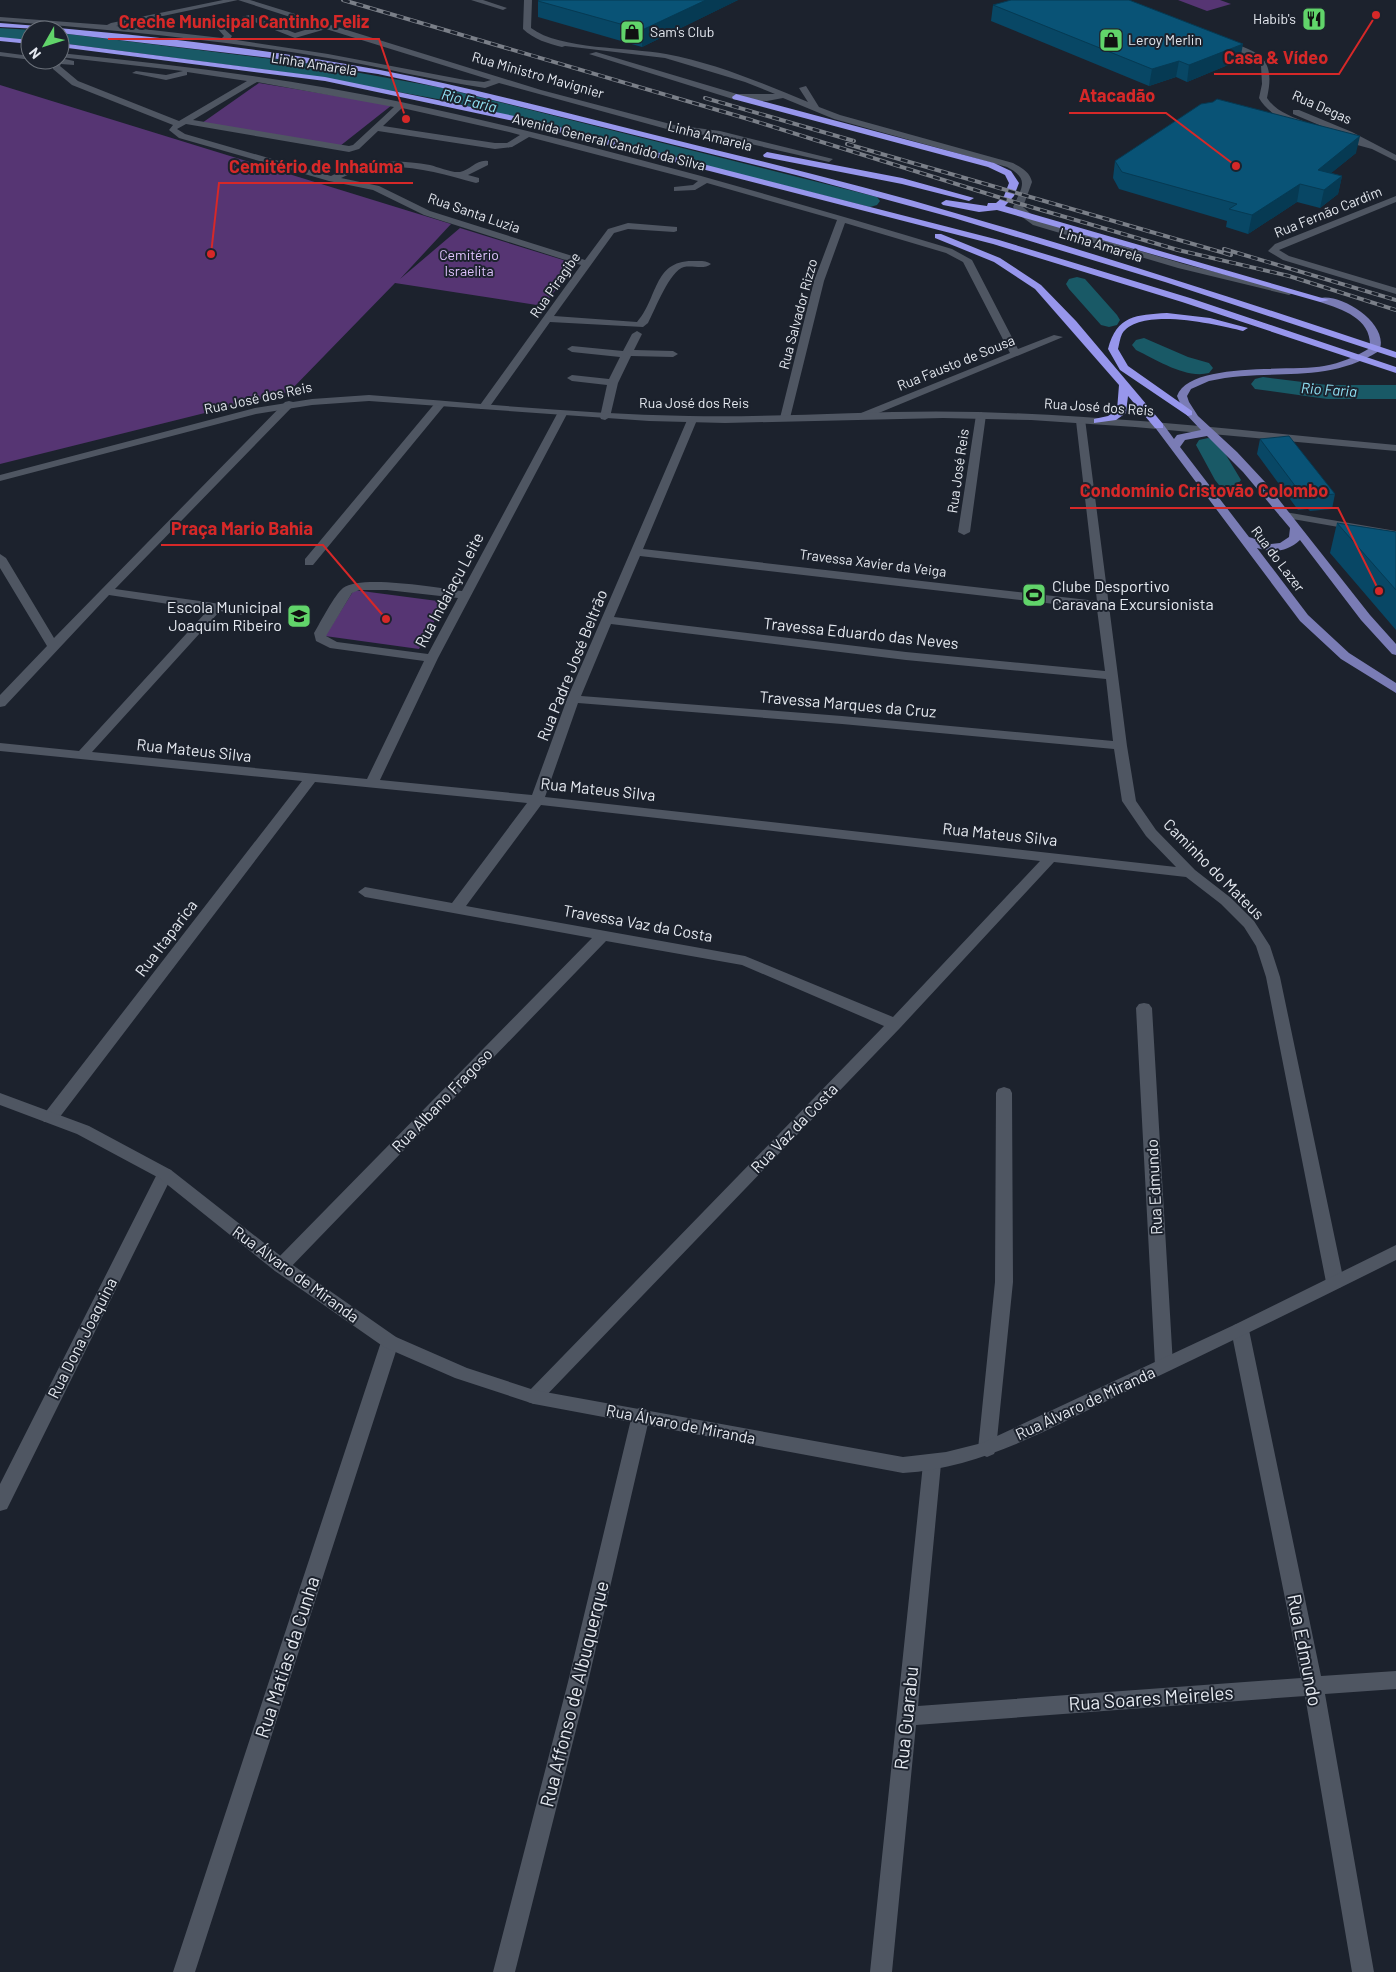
<svg xmlns="http://www.w3.org/2000/svg" width="1396" height="1972" viewBox="0 0 1396 1972" font-family="Barlow,sans-serif">
<style>
.green{fill:#563573}
.lines{fill:none;stroke-linecap:round;stroke-linejoin:round}
.river{fill:#195966;fill-rule:evenodd}
.street{fill:#4f5662;fill-rule:evenodd}
.secondary{fill:#4f5662;fill-rule:evenodd}
.primary{fill:#7a7cb5;fill-rule:evenodd}
.highway{fill:#9796ec;fill-rule:evenodd}
.rail-casing{stroke:#7a7f88;stroke-width:4}
.rail{stroke:#1c222d;stroke-width:2.5;stroke-dasharray:7;stroke-linecap:butt}
.wall{fill:#084765}
.shaded-wall{fill:#063a53}
.building{fill:#095376;stroke:#063a53}
.labels{text-anchor:middle;stroke-width:4;stroke-linejoin:round;paint-order:stroke}
.far-poi-label{font-size:14px;fill:#e5e9f0;stroke:#1c222d;text-anchor:start}
.far-street-label{font-size:14px;fill:#e5e9f0;stroke:#1c222d}
.far-park-label{font-size:14px;fill:#dfc3fd;stroke:#1c222d}
.far-water-label{font-size:15px;font-style:italic;fill:#92e4f7;stroke:#1c222d}
.poi-label{font-size:16px;fill:#e5e9f0;stroke:#1c222d;text-anchor:start}
.street-label{font-size:16px;fill:#e5e9f0;stroke:#1c222d}
.near-street-label{font-size:19px;fill:#e5e9f0;stroke:#1c222d}
.leader{fill:none;stroke:#d62828;stroke-width:2}
.callout-dot{fill:#d62828;stroke:#1c222d;stroke-width:2}
.callout-label{font-size:18px;text-anchor:middle;font-weight:bold;fill:#d62828;stroke:#1c222d;stroke-width:4;stroke-linejoin:round;paint-order:stroke}
</style>
<rect width="100%" height="100%" fill="#1c222d"/>
<path class="green" d="M 1178,0 L 1220,0 L 1231,4 L 1207,11 Z
M 259,83 L 392,105 L 340,146 L 202,123 Z
M 0,85 L 451,224 L 400,279 L 460,228 L 576,264 L 543,306 L 395,283 L 289,392 L 0,464 Z
M 354,590 L 445,602 L 419,649 L 325,636 Z"/>
<g class="lines">
<path class="river" d="M 0,28 L 32,30 L 30,40 L 0,38 Z
M 60,33 L 305,63 L 443,88 L 877,197 L 880,201 L 877,205 L 870,207 L 443,100 L 305,75 L 60,43 Z
M 1077,277 L 1085,279 L 1117,315 L 1120,320 L 1117,325 L 1109,327 L 1101,325 L 1069,289 L 1066,284 L 1069,279 Z
M 1144,338 L 1188,357 L 1209,363 L 1213,368 L 1209,373 C 1186,379 1157,360 1136,350 L 1132,345 L 1136,340 Z
M 1263,377 L 1327,385 L 1396,385 L 1396,399 L 1327,399 L 1255,389 L 1251,384 L 1255,379 Z
M 1208,438 L 1217,440 L 1241,480 L 1237,485 L 1228,488 L 1219,485 L 1215,480 L 1196,445 L 1199,440 Z"/>
<path class="street" d="M 223,0 L 238,0 L 116,26 L 222,38 L 224,36 L 217,28 L 221,26 L 232,36 L 230,39 L 328,54 L 465,80 L 484,82 L 491,80 L 326,29 L 295,38 L 242,17 L 249,15 L 295,33 L 318,26 L 238,0 L 250,0 L 541,90 L 674,125 L 720,131 L 833,159 L 829,162 L 720,137 L 674,131 L 499,83 L 485,88 C 432,80 381,67 328,58 C 219,40 110,29 0,21 L 0,17 L 107,25 L 111,23 Z
M 471,0 L 483,0 L 507,8 L 503,10 Z
M 0,52 L 30,56 L 32,60 L 0,56 Z
M 60,53 C 174,65 289,78 401,102 C 587,142 770,194 952,249 L 972,260 L 1018,349 L 1054,335 L 1063,337 L 869,417 L 861,417 L 861,413 L 1010,353 L 963,262 L 946,253 L 845,223 L 824,281 L 790,418 L 785,421 L 780,418 L 814,281 L 837,220 L 707,183 L 695,190 L 674,191 L 674,187 L 693,185 L 698,181 L 529,137 L 512,147 L 495,149 L 378,131 L 359,149 L 349,152 L 186,124 L 177,129 L 185,134 L 331,176 C 362,160 395,159 430,165 C 438,167 452,173 460,172 C 470,170 477,159 488,161 L 488,165 L 468,175 L 479,178 L 479,182 L 476,183 C 432,171 384,156 341,178 L 379,186 L 430,211 L 585,260 L 608,229 L 628,223 L 677,227 L 677,231 L 674,232 L 628,229 L 614,233 L 554,316 L 637,322 C 658,299 653,261 692,261 C 699,261 706,260 711,264 C 704,270 693,265 684,267 C 670,270 655,310 648,323 L 643,327 L 550,322 L 488,409 L 480,409 L 480,405 L 581,265 L 424,215 L 373,190 L 329,181 L 179,138 L 169,130 L 173,125 L 72,85 L 53,69 L 53,63 L 40,60 L 60,60 L 60,58 L 74,61 L 74,65 L 61,64 L 60,66 L 78,81 L 179,121 L 247,81 L 187,72 L 187,75 L 166,80 L 132,73 L 136,71 L 166,75 L 183,71 L 60,57 ZM 257,82 L 394,107 L 353,145 L 349,146 L 193,120 ZM 402,108 L 509,132 L 520,135 L 507,143 L 495,143 L 383,126 Z
M 1396,196 L 1396,202 L 1279,250 L 1289,256 L 1396,288 L 1396,294 L 1283,260 L 1268,251 L 1275,244 Z
M 637,331 L 642,334 L 634,350 L 673,351 L 678,354 L 673,357 L 631,356 L 618,383 L 610,417 L 605,420 L 601,419 L 600,417 L 607,385 L 572,381 L 567,378 L 572,375 L 609,379 L 620,357 L 572,352 L 567,349 L 572,346 L 623,351 L 632,334 Z
M 289,401 L 293,402 L 293,406 L 115,589 L 242,607 L 248,611 L 242,615 L 220,611 L 92,752 L 367,779 L 424,661 L 330,648 L 316,641 L 314,633 C 320,623 335,594 343,588 C 361,574 439,588 462,591 L 557,414 L 562,411 L 567,414 L 438,658 L 380,780 L 532,795 L 567,699 L 688,418 L 696,418 L 697,420 L 643,549 L 1097,601 L 1076,421 L 1081,418 L 1085,419 L 1127,746 L 1136,801 L 1156,830 L 1195,870 L 1231,898 L 1254,921 L 1270,946 L 1280,977 L 1344,1282 L 1341,1287 L 1335,1289 L 1329,1287 L 1326,1282 L 1266,977 L 1256,946 L 1244,927 L 1221,904 L 1186,877 L 1054,862 L 900,1028 L 540,1402 L 534,1404 L 528,1402 L 525,1397 L 528,1392 L 884,1026 L 742,965 L 606,941 L 287,1271 L 281,1273 L 275,1271 L 272,1266 L 275,1261 L 592,938 L 365,897 L 358,892 L 365,887 L 452,903 L 527,803 L 315,782 L 56,1122 L 44,1122 L 42,1118 L 44,1114 L 302,781 L 0,751 L 0,743 L 79,751 L 208,610 L 109,595 L 5,706 L 0,707 L 0,695 L 47,646 L 0,568 L 0,554 L 6,558 L 54,638 L 285,402 ZM 640,556 L 1097,609 L 1105,671 L 906,652 L 614,617 ZM 359,590 L 387,590 L 458,598 L 428,654 L 337,642 L 326,636 L 352,593 ZM 611,624 L 906,660 L 1106,679 L 1113,741 L 842,716 L 581,696 ZM 578,703 L 842,724 L 1114,749 L 1122,801 L 1146,836 L 1176,867 L 545,797 ZM 541,805 L 1040,861 L 893,1017 L 745,956 L 466,906 Z
M 440,401 L 445,404 L 444,406 L 313,565 L 305,565 L 305,559 L 436,402 Z
M 981,412 L 986,415 L 970,532 L 964,535 L 958,532 L 976,415 Z
M 1285,512 L 1396,531 L 1396,537 L 1281,517 L 1279,515 Z
M 1144,1003 L 1149,1004 L 1152,1008 L 1173,1365 L 1170,1370 L 1164,1372 L 1158,1370 L 1155,1365 L 1136,1008 L 1139,1004 Z
M 1004,1087 L 1010,1089 L 1012,1093 L 1013,1282 L 996,1449 L 994,1454 L 987,1457 L 980,1454 L 978,1449 L 995,1282 L 996,1093 L 998,1089 Z
M 165,1168 L 171,1170 L 173,1174 L 7,1509 L 0,1511 L 0,1484 L 157,1174 L 159,1170 Z
M 1240,1323 L 1246,1325 L 1249,1330 L 1321,1676 L 1396,1671 L 1396,1689 L 1325,1694 L 1374,1972 L 1352,1972 L 1305,1696 L 916,1725 L 892,1972 L 870,1972 L 923,1464 L 925,1458 L 932,1456 L 939,1458 L 941,1464 L 918,1706 L 1301,1678 L 1231,1330 L 1234,1325 Z
M 390,1335 L 396,1337 L 399,1342 L 195,1972 L 173,1972 L 381,1342 L 384,1337 Z
M 641,1407 L 647,1410 L 650,1415 L 588,1682 L 515,1972 L 493,1972 L 568,1682 L 632,1415 L 635,1410 Z"/>
<path class="secondary" d="M 524,0 L 532,0 L 531,28 C 560,50 629,47 666,54 C 715,63 762,83 808,102 L 799,88 L 806,86 L 819,107 L 840,115 L 1013,163 C 1022,168 1030,172 1032,182 L 1023,207 L 1039,221 L 1184,264 L 1294,292 L 1289,295 L 1178,268 L 1033,225 L 1018,214 L 1013,207 C 1022,187 1030,179 1007,167 L 834,119 L 783,98 L 767,101 L 736,100 L 589,54 L 596,52 L 737,94 L 775,94 L 745,82 L 665,58 L 565,46 L 562,47 C 549,44 533,39 523,29 Z
M 1224,41 C 1260,51 1276,58 1267,98 C 1276,112 1293,117 1308,123 L 1308,127 C 1291,129 1267,112 1259,98 L 1262,84 L 1261,66 L 1252,57 L 1221,45 L 1220,43 Z
M 1293,110 L 1299,110 L 1352,132 L 1396,155 L 1396,161 L 1372,149 L 1335,139 L 1334,137 L 1338,134 L 1350,138 L 1293,114 Z
M 369,395 C 476,403 582,414 689,416 C 785,418 882,409 978,412 C 1118,416 1257,432 1396,445 L 1396,451 L 1135,427 L 1031,420 L 943,418 L 725,423 L 649,421 L 369,401 L 312,405 L 256,414 L 0,481 L 0,475 L 255,408 L 312,399 Z
M 0,1093 L 89,1126 L 171,1170 L 287,1261 L 396,1337 L 467,1368 L 534,1390 L 903,1457 L 946,1452 L 982,1443 L 1234,1325 L 1396,1245 L 1396,1260 C 1304,1306 1212,1351 1119,1395 C 1050,1428 982,1468 903,1473 L 534,1404 L 455,1378 L 384,1347 L 275,1271 L 159,1178 L 77,1134 L 0,1105 Z"/>
<path class="primary" d="M 1320,298 C 1342,293 1391,325 1379,351 C 1324,386 1268,367 1209,381 L 1191,389 L 1187,396 L 1189,402 L 1198,416 L 1237,452 L 1265,482 L 1370,615 L 1396,644 L 1396,655 L 1392,654 L 1361,620 L 1300,540 C 1287,552 1273,553 1257,548 L 1308,615 L 1349,653 L 1396,683 L 1396,693 L 1341,659 L 1300,621 L 1154,426 L 1159,423 L 1163,424 L 1174,439 L 1177,435 L 1201,430 L 1184,412 L 1177,396 C 1190,361 1291,372 1324,366 C 1341,363 1355,357 1370,348 C 1372,319 1344,310 1320,302 ZM 1207,436 L 1243,472 L 1290,528 L 1289,537 L 1280,543 L 1271,544 L 1249,537 L 1180,447 L 1185,440 Z"/>
<path class="highway" d="M 0,23 C 126,33 256,47 380,70 C 470,87 558,111 647,133 C 752,159 858,184 962,215 C 1108,257 1252,304 1396,352 L 1396,358 L 1165,282 L 954,218 L 796,175 L 456,91 L 378,74 L 271,58 L 60,33 L 60,30 L 0,27 Z
M 0,37 L 30,40 L 30,44 L 0,41 Z
M 60,43 L 325,77 L 524,118 L 999,240 L 1190,298 L 1396,367 L 1396,373 L 1182,302 L 993,244 L 523,123 L 325,81 L 60,47 Z
M 736,94 L 994,163 L 1011,171 L 1019,183 L 1014,196 L 1005,206 L 1329,300 L 1320,302 L 997,210 L 979,212 L 943,205 L 941,203 L 946,200 L 987,206 L 988,203 L 996,203 L 1004,196 L 1009,183 L 1005,175 L 988,167 L 733,99 L 732,97 Z
M 767,152 L 902,178 L 974,198 L 969,201 L 902,184 L 764,157 L 763,155 Z
M 935,234 L 941,234 L 1000,258 L 1041,285 L 1076,321 L 1163,424 L 1163,428 L 1155,428 L 1128,396 L 1126,413 L 1116,420 L 1094,423 L 1094,419 L 1108,416 L 1117,410 L 1119,385 L 1035,289 L 994,262 L 935,238 Z
M 1167,313 L 1210,318 L 1248,328 L 1243,331 C 1217,325 1140,306 1122,334 C 1120,338 1119,345 1118,349 L 1128,366 L 1192,411 L 1192,415 L 1188,416 L 1120,370 L 1108,349 C 1117,315 1136,315 1167,313 Z"/>
<g class="rail-casing">
<path id="rail" d="M 343,0 L 748,119 L 1014,202 L 1178,250 L 1289,276 L 1396,310
M 705,98 L 854,141
M 847,144 L 1231,255
M 1224,249 L 1396,300"/>
</g>
<use href="#rail" class="rail"/>
</g>
<path class="wall" d="M 539,0 L 738,0 L 642,47 L 538,17 L 538,1 Z
M 993,5 L 1240,60 L 1187,82 L 1176,77 L 1149,86 L 991,21 Z
M 1213,102 L 1356,153 L 1331,173 L 1342,176 L 1338,194 L 1320,208 L 1297,202 L 1248,234 L 1226,227 L 1227,221 L 1119,189 L 1113,178 L 1115,161 Z
M 1260,439 L 1335,494 L 1332,509 L 1310,511 L 1308,509 L 1298,510 L 1257,454 Z
M 1337,523 L 1396,532 L 1396,630 L 1330,553 Z"/>
<path class="shaded-wall" d="M 706,0 L 738,0 L 642,47 L 642,30 Z
M 1243,44 L 1240,60 L 1187,82 L 1189,65 Z
M 1179,61 L 1176,77 L 1149,86 L 1152,69 Z
M 1360,136 L 1356,153 L 1314,187 L 1318,170 Z
M 1342,176 L 1338,194 L 1320,208 L 1324,190 Z
M 1300,184 L 1297,202 L 1248,234 L 1252,215 Z"/>
<path class="building" d="M 539,0 L 706,0 L 642,30 L 538,1 Z
M 1011,0 L 1129,0 L 1243,44 L 1189,65 L 1179,61 L 1152,69 L 993,5 Z
M 1217,99 L 1360,136 L 1318,170 L 1342,176 L 1324,190 L 1300,184 L 1252,215 L 1229,209 L 1237,204 L 1122,172 L 1115,161 L 1201,104 L 1213,102 Z
M 1289,436 L 1335,494 L 1314,496 L 1312,494 L 1302,495 L 1260,439 Z
M 1337,523 L 1396,532 L 1396,590 Z"/>
<defs>
<g id="restaurant-square" transform="scale(1.25)"><rect x="-9" y="-9" width="18" height="18" rx="4" fill="#61d46a" stroke="#1c222d"/><path d="M-5-6h1v4h1v-4h1v4h1v-4h1v5L-1.5 .5V6h-2V.5L-5-1ZM5-6V6H3V1.5H1.5Q1.5-4 5-6Z" fill="#111"/></g>
<g id="shop-square" transform="scale(1.25)"><rect x="-9" y="-9" width="18" height="18" rx="4" fill="#61d46a" stroke="#1c222d"/><path d="M-5-2.5h2.3a2.7 3.5 0 0 1 5.4 0H5L5.5 6h-11ZM-1.5-2.5h3a1.5 2.3 0 0 0-3 0Z" fill="#111"/></g>
<g id="stadium-square" transform="scale(1.25)"><rect x="-9" y="-9" width="18" height="18" rx="4" fill="#61d46a" stroke="#1c222d"/><path d="M0-5a6.5 5 0 1 0 0 10a6.5 5 0 1 0 0-10ZM-3.5-1.8h7v3.6h-7Z" fill="#111"/></g>
<g id="school-square" transform="scale(1.25)"><rect x="-9" y="-9" width="18" height="18" rx="4" fill="#61d46a" stroke="#1c222d"/><path d="M0-5L7-2L0 1L-7-2ZM-4 1L0 2.5L4 1V4Q0 6-4 4Z" fill="#111"/></g>
</defs>
<g fill-rule="evenodd">
<use href="#restaurant-square" x="1314" y="19"/>
<use href="#shop-square" x="632" y="32"/>
<use href="#shop-square" x="1111" y="40"/>
<use href="#stadium-square" x="1034" y="595"/>
<use href="#school-square" x="299" y="616"/>
</g>
<g class="labels">
<g class="far-poi-label">
<text x="1296" y="24" text-anchor="end">Habib's</text>
<text x="650" y="37">Sam's Club</text>
<text x="1128" y="45">Leroy Merlin</text>
</g>
<g class="far-street-label">
<text transform="translate(314 64) rotate(9)" y="5">Linha Amarela</text>
<text transform="translate(538 75) rotate(16)" y="5">Rua Ministro Mavignier</text>
<text transform="translate(1322 107) rotate(24)" y="5">Rua Degas</text>
<text transform="translate(710 136) rotate(14)" y="5">Linha Amarela</text>
<text transform="translate(609 142) rotate(14)" y="5">Avenida General Candido da Silva</text>
<text transform="translate(1328 212) rotate(-22)" y="5">Rua Fernão Cardim</text>
<text transform="translate(474 213) rotate(19)" y="5">Rua Santa Luzia</text>
<text transform="translate(1101 245) rotate(17)" y="5">Linha Amarela</text>
<text transform="translate(555 285) rotate(-55)" y="5">Rua Piragibe</text>
<text transform="translate(798 314) rotate(-75)" y="5">Rua Salvador Rizzo</text>
<text transform="translate(956 363) rotate(-22)" y="5">Rua Fausto de Sousa</text>
<text transform="translate(258 398) rotate(-12)" y="5">Rua José dos Reis</text>
<text x="694" y="408">Rua José dos Reis</text>
<text transform="translate(1099 407) rotate(4)" y="5">Rua José dos Reis</text>
<text transform="translate(958 471) rotate(-82)" y="5">Rua José Reis</text>
<text transform="translate(1278 559) rotate(53)" y="5">Rua do Lazer</text>
<text transform="translate(873 563) rotate(7)" y="5">Travessa Xavier da Veiga</text>
</g>
<g class="far-park-label">
<text x="469" y="260">Cemitério<tspan x="469" dy="16">Israelita</tspan></text>
</g>
<g class="far-water-label">
<text transform="translate(469 101) rotate(14)" y="5">Rio Faria</text>
<text transform="translate(1329 390) rotate(4)" y="5">Rio Faria</text>
</g>
<g class="poi-label">
<text x="1052" y="592">Clube Desportivo<tspan x="1052" dy="18">Caravana Excursionista</tspan></text>
<text x="282" y="613" text-anchor="end">Escola Municipal<tspan x="282" dy="18">Joaquim Ribeiro</tspan></text>
</g>
<g class="street-label">
<text transform="translate(449 590) rotate(-62)" y="6">Rua Indaiaçu Leite</text>
<text transform="translate(861 633) rotate(6)" y="6">Travessa Eduardo das Neves</text>
<text transform="translate(572 665) rotate(-68)" y="6">Rua Padre José Beltrão</text>
<text transform="translate(848 704) rotate(5)" y="6">Travessa Marques da Cruz</text>
<text transform="translate(194 750) rotate(6)" y="6">Rua Mateus Silva</text>
<text transform="translate(598 789) rotate(6)" y="6">Rua Mateus Silva</text>
<text transform="translate(1000 834) rotate(6)" y="6">Rua Mateus Silva</text>
<text transform="translate(1214 869) rotate(45)" y="6">Caminho do Mateus</text>
<text transform="translate(638 923) rotate(10)" y="6">Travessa Vaz da Costa</text>
<text transform="translate(166 938) rotate(-53)" y="6">Rua Itaparica</text>
<text transform="translate(442 1100) rotate(-46)" y="6">Rua Albano Fragoso</text>
<text transform="translate(794 1128) rotate(-46)" y="6">Rua Vaz da Costa</text>
<text transform="translate(1154 1187) rotate(-93)" y="6">Rua Edmundo</text>
<text transform="translate(296 1274) rotate(36)" y="6">Rua Álvaro de Miranda</text>
<text transform="translate(82 1338) rotate(-63)" y="6">Rua Dona Joaquina</text>
<text transform="translate(1085 1403) rotate(-25)" y="6">Rua Álvaro de Miranda</text>
<text transform="translate(681 1424) rotate(11)" y="6">Rua Álvaro de Miranda</text>
</g>
<g class="near-street-label">
<text transform="translate(1305 1650) rotate(79)" y="7">Rua Edmundo</text>
<text transform="translate(287 1657) rotate(-72)" y="7">Rua Matias da Cunha</text>
<text transform="translate(574 1694) rotate(-76)" y="7">Rua Affonso de Albuquerque</text>
<text transform="translate(1151 1698) rotate(-4)" y="7">Rua Soares Meireles</text>
<text transform="translate(906 1718) rotate(-84)" y="7">Rua Guarabu</text>
</g>
</g>
<path class="leader" d="M406 119L379 39H108M1376 15L1339 74H1214M1236 166L1166 113H1069M211 254L219 183H413M1379 591L1338 508H1070M386 619L323 545H161"/>
<g class="callout-dot">
<circle cx="406" cy="119" r="5"/>
<circle cx="1376" cy="15" r="5"/>
<circle cx="1236" cy="166" r="5"/>
<circle cx="211" cy="254" r="5"/>
<circle cx="1379" cy="591" r="5"/>
<circle cx="386" cy="619" r="5"/>
</g>
<g class="callout-label">
<text x="244" y="28">Creche Municipal Cantinho Feliz</text>
<text x="1276" y="64">Casa &amp; Vídeo</text>
<text x="1117" y="102">Atacadão</text>
<text x="316" y="173">Cemitério de Inhaúma</text>
<text x="1204" y="497">Condomínio Cristovão Colombo</text>
<text x="242" y="535">Praça Mario Bahia</text>
</g>
<g transform="translate(45 45) rotate(231)"><circle r="24" fill="#1c222d" stroke="#6c727b"/>
<path d="M0-4L9 19L0 12L-9 19Z" fill="#61d46a"/>
<text y="-8" font-size="14" font-weight="bold" text-anchor="middle" fill="#e5e9f0">N</text>
</g>
</svg>
